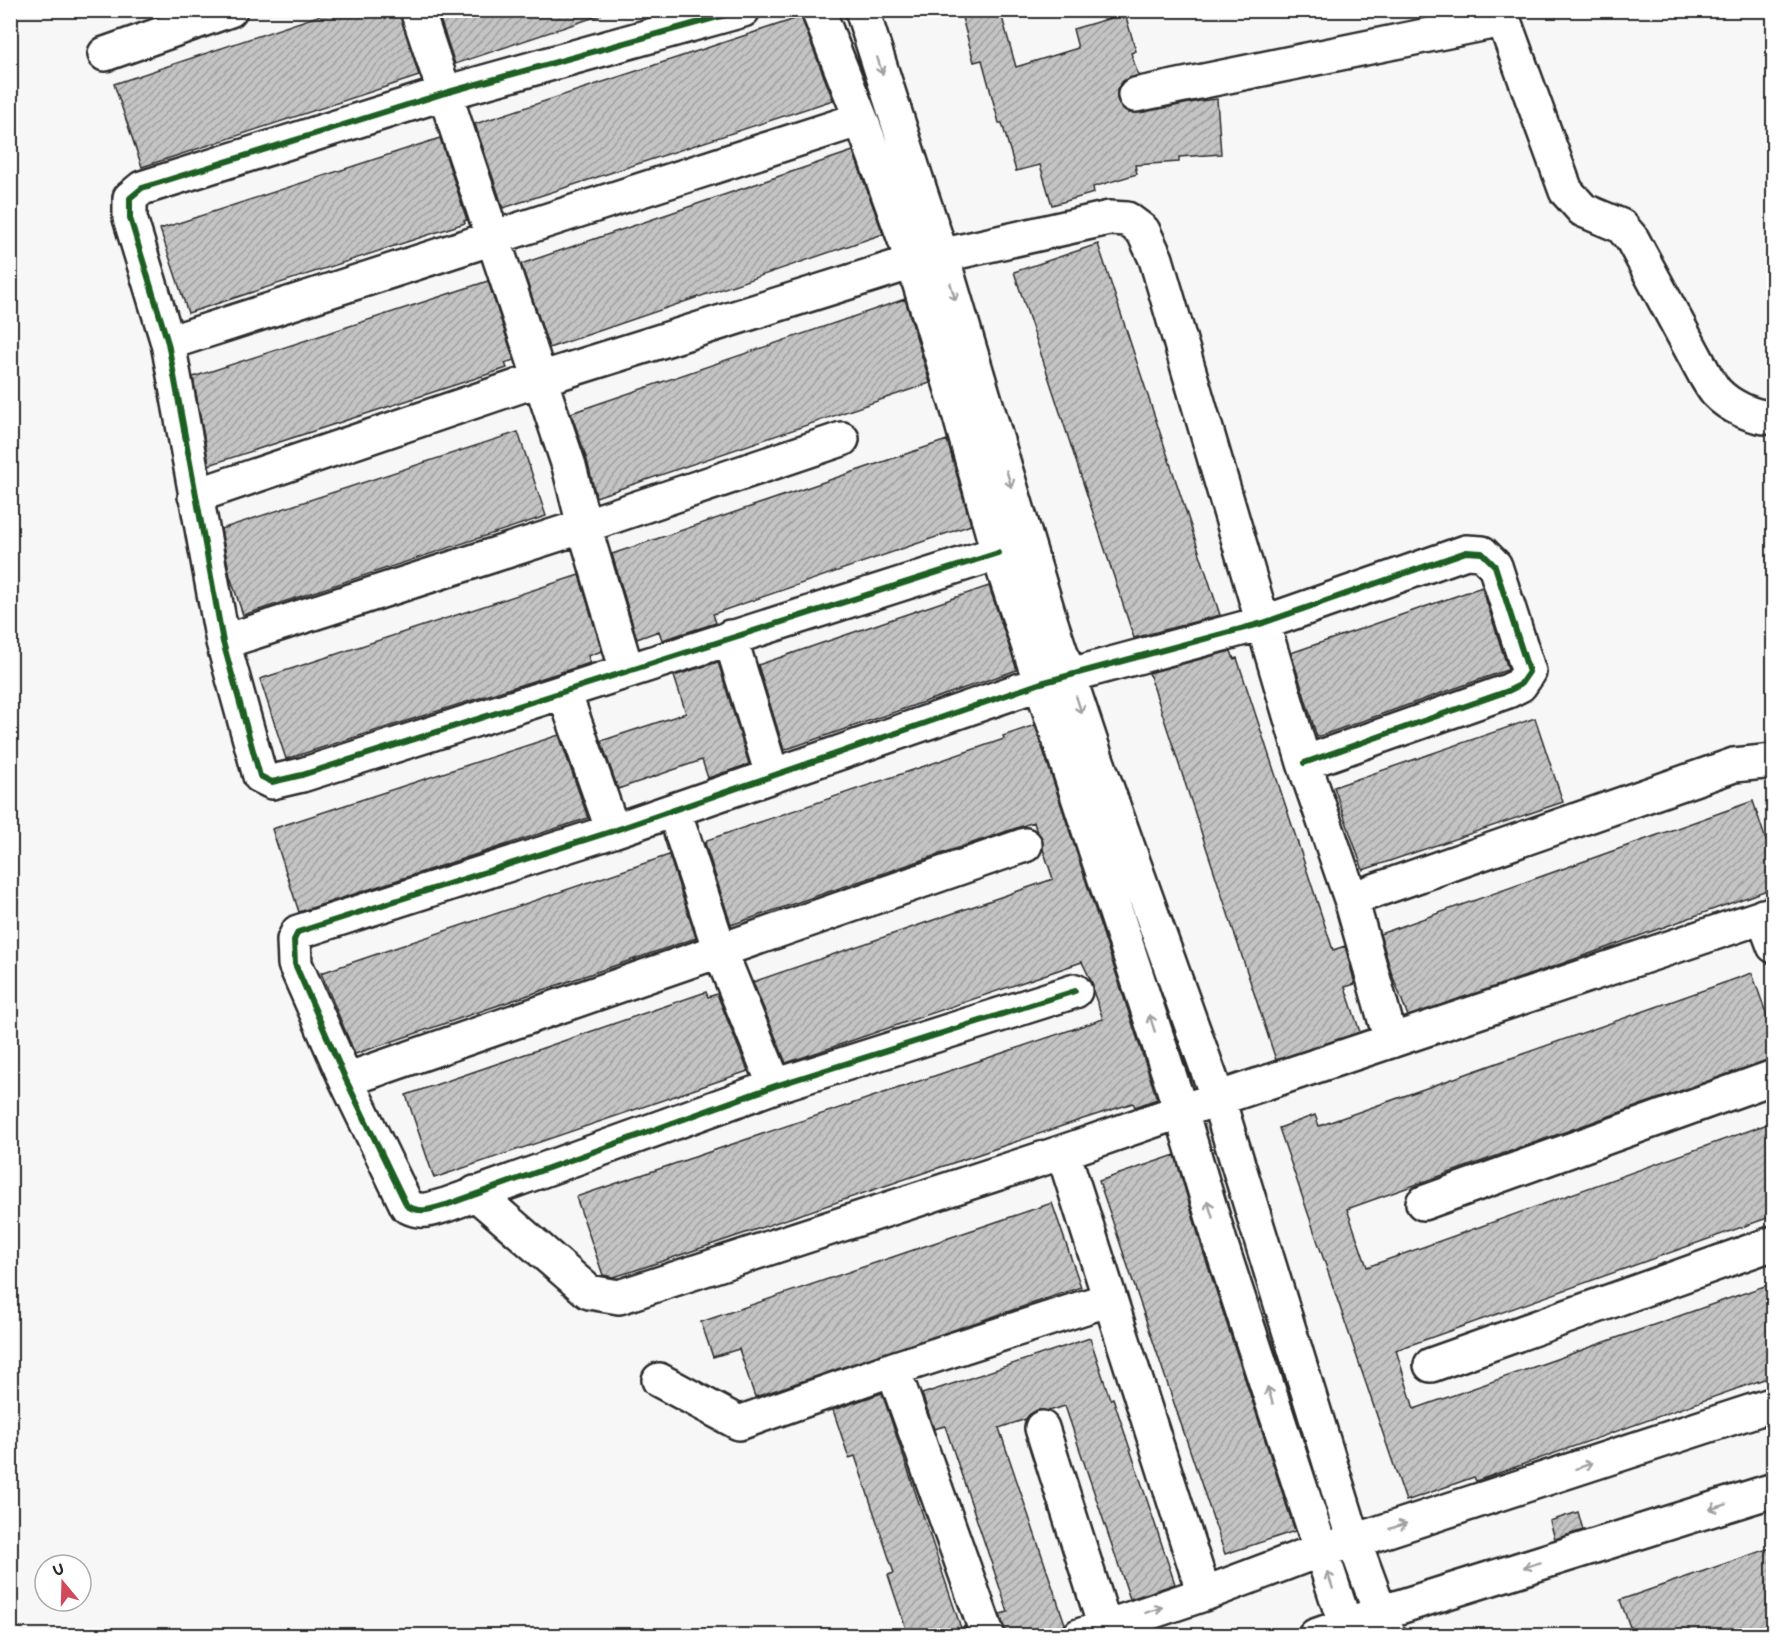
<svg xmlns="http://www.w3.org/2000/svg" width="1784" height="1646" viewBox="0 0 1784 1646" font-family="Itim,sans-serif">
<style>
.building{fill:url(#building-hatch);stroke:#2b2b2b;stroke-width:1.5}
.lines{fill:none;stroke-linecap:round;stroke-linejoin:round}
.minor-casing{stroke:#2b2b2b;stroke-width:38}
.minor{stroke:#fff;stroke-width:33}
.cycleway-casing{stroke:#fff;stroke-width:10}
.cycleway{stroke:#1b5e20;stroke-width:6}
.oneway{stroke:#a0a0a0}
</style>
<defs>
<pattern id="building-hatch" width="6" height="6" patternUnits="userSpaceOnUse" patternTransform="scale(1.5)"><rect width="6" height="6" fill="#c4c4c4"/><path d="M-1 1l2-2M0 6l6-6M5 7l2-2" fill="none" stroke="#9f9f9f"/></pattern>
</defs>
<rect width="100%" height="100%" fill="#f7f7f7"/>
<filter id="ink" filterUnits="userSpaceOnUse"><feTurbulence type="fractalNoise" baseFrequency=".0167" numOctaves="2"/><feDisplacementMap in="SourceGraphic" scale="12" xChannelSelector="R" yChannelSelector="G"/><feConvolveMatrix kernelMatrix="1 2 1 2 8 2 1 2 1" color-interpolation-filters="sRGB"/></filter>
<g filter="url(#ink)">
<path class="building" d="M 336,10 L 399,10 L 419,76 L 142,167 L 114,84 Z
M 437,10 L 600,10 L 601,15 L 455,64 Z
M 960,10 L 1000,10 L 1016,67 L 1078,48 L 1073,29 L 1125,14 L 1136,51 L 1131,53 L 1138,75 L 1123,81 L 1117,89 L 1117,98 L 1121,107 L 1129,113 L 1139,113 L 1200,101 L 1217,99 L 1221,154 L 1179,157 L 1179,162 L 1135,165 L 1137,174 L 1093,187 L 1094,193 L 1052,205 L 1040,165 L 1016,171 L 1002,123 L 999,123 L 982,60 L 974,62 Z
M 801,17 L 833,100 L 503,208 L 475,124 Z
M 440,138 L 467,220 L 464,221 L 465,223 L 188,313 L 160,229 Z
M 853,151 L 883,234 L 549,348 L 521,264 Z
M 1098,244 L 1220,615 L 1134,638 L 1014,272 Z
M 488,281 L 514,360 L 505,363 L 507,368 L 209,465 L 193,377 Z
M 905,299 L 930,383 L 596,497 L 587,460 L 571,413 Z
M 518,432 L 546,516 L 243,615 L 230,576 L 221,529 Z
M 947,440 L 971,525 L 713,614 L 716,623 L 662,640 L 659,631 L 637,639 L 612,554 Z
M 579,575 L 602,651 L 588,656 L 590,663 L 286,759 L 260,679 Z
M 989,586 L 1017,670 L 784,750 L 758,665 Z
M 1482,587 L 1508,669 L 1507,670 L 1317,737 L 1291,653 Z
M 1231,651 L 1234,659 L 1237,658 L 1333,950 L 1345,946 L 1355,984 L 1345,987 L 1360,1032 L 1276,1060 L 1149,673 Z
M 718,662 L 749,764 L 708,778 L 702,760 L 618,789 L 601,741 L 686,713 L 674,676 Z
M 1535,718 L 1563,802 L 1363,870 L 1334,787 Z
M 1035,725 L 1157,1099 L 1135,1107 L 1133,1103 L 1083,1119 L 630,1272 L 613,1277 L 603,1275 L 576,1197 L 1103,1019 L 1093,991 L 1093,985 L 1082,962 L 786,1063 L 753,982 L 1053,879 L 1043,849 L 1042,838 L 1036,830 L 1034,822 L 731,925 L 705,843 L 707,842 L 707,840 L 1004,739 L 1003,736 Z
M 559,735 L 588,818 L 299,912 L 272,829 Z
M 1753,801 L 1773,862 L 1773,888 L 1558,965 L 1408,1016 L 1391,972 L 1380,934 Z
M 669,855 L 696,938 L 355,1054 L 321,973 Z
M 1752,973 L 1773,1033 L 1773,1058 L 1347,1209 L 1367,1267 L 1773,1122 L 1773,1216 L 1396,1350 L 1414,1409 L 1773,1283 L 1773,1376 L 1476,1481 L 1474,1477 L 1406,1501 L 1279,1128 L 1315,1115 L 1319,1126 Z
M 706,992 L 708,997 L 717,994 L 748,1071 L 434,1178 L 406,1095 Z
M 1175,1155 L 1203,1251 L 1295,1531 L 1225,1554 L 1099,1181 Z
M 1052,1203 L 1081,1287 L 755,1397 L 739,1349 L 713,1357 L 701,1322 Z
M 1090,1338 L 1110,1399 L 1113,1398 L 1175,1584 L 1130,1599 L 1065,1406 L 1049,1411 L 1037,1410 L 1029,1415 L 1026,1419 L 999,1428 L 1065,1624 L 1062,1630 L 1046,1635 L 1006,1635 L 1000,1614 L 1008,1612 L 945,1426 L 934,1429 L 922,1394 Z
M 882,1393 L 961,1628 L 965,1626 L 968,1635 L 908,1635 L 888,1575 L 894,1573 L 855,1456 L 849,1458 L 833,1410 Z
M 1578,1512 L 1583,1530 L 1555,1539 L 1550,1521 Z
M 1773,1547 L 1773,1635 L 1633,1635 L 1620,1600 Z"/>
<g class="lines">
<g class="minor-casing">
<path id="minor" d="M 417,10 L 569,466 L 584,526 L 627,671
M 743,10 L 445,93 L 142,188 L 130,198 L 130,218 L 168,343 L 223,642 L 260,776 L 272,782 L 302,775 L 998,553
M 818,10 L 861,119 L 913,262 L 959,413 L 998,553 L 1181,1111 L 1221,1245 L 1349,1636
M 862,10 L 922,197 L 942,256 L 1052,626 L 1096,758 L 1218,1099 L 1354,1541 L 1389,1636
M 1500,10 L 1566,191 L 1583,210 L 1621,226 L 1632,239 L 1705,375 C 1708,380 1712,387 1716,392 C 1729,406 1755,419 1774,417
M 105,54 L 230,10
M 1135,95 L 1502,20
M 168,343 L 861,119
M 195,496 L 540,379 L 913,262 L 1109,218 L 1127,219 L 1143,231 L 1156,259 L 1304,763 L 1351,899 L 1391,1041
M 730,637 L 772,775
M 223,642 L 584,526 L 842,439
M 564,692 L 613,831
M 674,810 L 720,951 L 775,1086
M 1351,899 L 1734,765 L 1774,761
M 1763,916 L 1774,946
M 1075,991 L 775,1086 L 446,1205 C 431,1209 422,1214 407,1206 L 346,1080 L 295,964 L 294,940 L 298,932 L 613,831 L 1041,683 L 1263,623 L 1466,552 L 1482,553 L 1495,566 L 1529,672 L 1520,685 L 1508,691 L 1304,763
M 346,1080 L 1025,845
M 1063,1152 L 1204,1594
M 475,1193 L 589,1292 L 619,1297 L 1063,1152 L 1181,1111 L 1774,913
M 1423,1203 L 1774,1077
M 1431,1365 L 1774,1243
M 893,1369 L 988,1636
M 659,1380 L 739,1423 L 893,1369 L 1110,1299
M 1042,1428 L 1105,1627
M 1079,1636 L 1204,1594 L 1320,1550 L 1354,1541 L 1774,1404
M 1315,1636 L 1380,1613 L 1774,1490"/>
</g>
<use href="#minor" class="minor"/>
<g class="cycleway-casing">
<path id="cycleway" d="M 743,10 L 445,93 L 142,188 L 130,198 L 130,218 L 168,343 L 223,642 L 260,776 L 272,782 L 302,775 L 998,553
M 1075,991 L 775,1086 L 446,1205 C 431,1209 422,1214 407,1206 L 346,1080 L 295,964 L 294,940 L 298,932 L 613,831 L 1041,683 L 1263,623 L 1466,552 L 1482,553 L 1495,566 L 1529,672 L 1520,685 L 1508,691 L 1304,763"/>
</g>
<use href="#cycleway" class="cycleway"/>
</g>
<defs><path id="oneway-shaft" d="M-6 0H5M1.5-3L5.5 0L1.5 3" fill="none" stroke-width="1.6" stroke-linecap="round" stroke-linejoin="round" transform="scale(1.5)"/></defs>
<g class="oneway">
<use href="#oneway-shaft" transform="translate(880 66) rotate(72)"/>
<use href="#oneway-shaft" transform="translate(953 292) rotate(73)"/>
<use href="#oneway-shaft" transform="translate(1009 479) rotate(73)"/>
<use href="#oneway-shaft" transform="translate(1079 705) rotate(72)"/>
<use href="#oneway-shaft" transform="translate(1152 1023) rotate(-108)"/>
<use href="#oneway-shaft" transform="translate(1210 1209) rotate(-107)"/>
<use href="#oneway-shaft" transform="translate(1270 1395) rotate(-108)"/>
<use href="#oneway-shaft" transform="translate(1584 1466) rotate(-18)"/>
<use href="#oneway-shaft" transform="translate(1718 1507) rotate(163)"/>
<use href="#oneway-shaft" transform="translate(1398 1526) rotate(-18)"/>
<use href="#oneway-shaft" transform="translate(1532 1565) rotate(163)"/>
<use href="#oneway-shaft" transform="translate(1330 1580) rotate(-108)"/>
<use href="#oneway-shaft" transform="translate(1154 1610) rotate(-18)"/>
</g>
</g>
<rect width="1784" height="1646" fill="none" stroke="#fff" stroke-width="36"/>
<rect x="18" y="18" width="1748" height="1610" fill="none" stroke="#2b2b2b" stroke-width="2" filter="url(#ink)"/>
<g transform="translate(63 1583) rotate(341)"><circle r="28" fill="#ffffff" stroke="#aaaaaa" stroke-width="1.5"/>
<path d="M0-4.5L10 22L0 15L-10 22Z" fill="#d1495b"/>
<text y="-9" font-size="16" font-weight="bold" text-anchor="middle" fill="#2b2b2b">U</text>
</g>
</svg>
